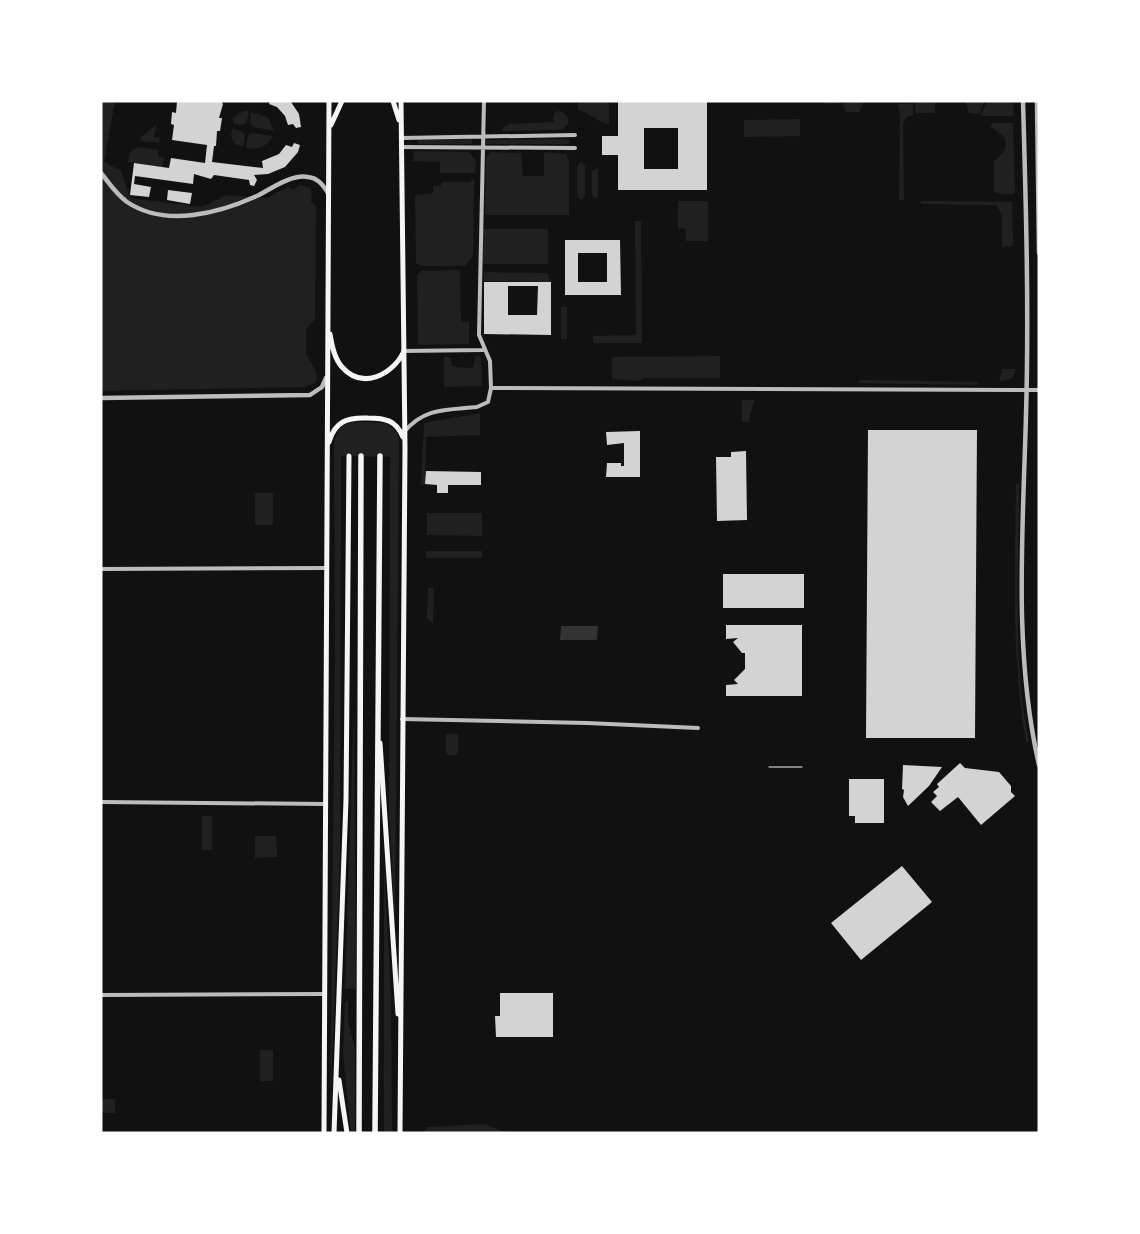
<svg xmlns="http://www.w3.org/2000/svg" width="1140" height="1234" viewBox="0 0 1140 1234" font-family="'Nunito Sans',sans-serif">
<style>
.green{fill:#202020}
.water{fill:#333}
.building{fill:#d3d3d3;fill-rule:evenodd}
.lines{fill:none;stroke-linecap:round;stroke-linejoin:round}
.path{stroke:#f5f5f5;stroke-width:1}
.minor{stroke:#bcbcbc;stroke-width:4}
.tertiary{stroke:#bcbcbc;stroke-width:4.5}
.secondary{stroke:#f5f5f5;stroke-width:5}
.primary{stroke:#f5f5f5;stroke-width:5.5}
</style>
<rect width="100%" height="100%" fill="#111"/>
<path class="green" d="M 101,101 L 115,101 L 104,162 L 121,171 L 130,198 L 201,207 L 227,195 L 267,198 L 288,187 L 293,190 L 300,185 L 310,188 L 312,193 L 311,202 L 316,206 L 315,319 L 306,330 L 306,354 L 315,369 L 317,379 L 315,383 L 304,387 L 101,391 Z
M 578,101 L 609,101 L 609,123 L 606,124 L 578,109 Z
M 823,101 L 864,101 L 859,112 L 846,112 L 842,103 L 824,104 Z
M 911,101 L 913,101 L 913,115 L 907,117 L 903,123 L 904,200 L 899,200 L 900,114 L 898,104 L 911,104 Z
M 915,101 L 935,101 L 935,113 L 915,113 Z
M 965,101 L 984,101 L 980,114 L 969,113 Z
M 987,101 L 1013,101 L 1014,116 L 980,116 Z
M 243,111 L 249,111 L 247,122 L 242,125 L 233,123 L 233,118 Z
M 558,111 C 566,112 569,116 568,124 L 562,130 L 503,131 L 503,128 L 509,124 L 553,122 L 554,113 Z
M 251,112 L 269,118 L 274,131 L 254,127 L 250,122 Z
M 800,119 L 800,136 L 744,137 L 744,120 Z
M 993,123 L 1013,123 L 1015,194 L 998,194 L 994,190 L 994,162 C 1001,153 1009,151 1004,137 L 990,126 Z
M 157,124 L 154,137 L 160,138 L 159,143 L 140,141 L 141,137 Z
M 232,129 L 241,131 L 245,135 L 243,147 L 235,144 L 231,137 Z
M 252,133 L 273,136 C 267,147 258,150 246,148 L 248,135 Z
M 472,139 L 472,144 L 418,144 L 418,140 Z
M 568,139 L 570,142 L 568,144 L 484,144 L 484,140 Z
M 138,147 L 159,150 L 158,156 L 164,158 L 162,167 L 128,162 L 129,153 Z
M 414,151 L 469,152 L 476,161 L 475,173 L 440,173 L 440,162 L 413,161 Z
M 490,152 L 521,153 L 523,176 L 544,176 L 544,152 L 566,154 L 569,161 L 569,215 L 485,215 L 486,157 Z
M 581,162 L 585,166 L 585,197 L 581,200 L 577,196 L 577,166 Z
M 598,168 L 598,198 L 595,198 L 592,195 L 592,171 Z
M 471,180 L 474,180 L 473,256 L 465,266 L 420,266 L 416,263 L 415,195 L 433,193 L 433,186 L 441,186 L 441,182 L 471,182 Z
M 678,201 L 708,201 L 708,241 L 686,241 L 686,229 L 678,228 Z
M 921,201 L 1012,202 L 1013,246 L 1002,247 L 1002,215 L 996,205 L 921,204 Z
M 635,221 L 641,221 L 642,343 L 593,343 L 593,336 L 636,335 Z
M 483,229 L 548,229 L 548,264 L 483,264 Z
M 458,270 L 460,272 L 461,322 L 469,322 L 469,344 L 418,345 L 417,275 L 421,271 Z
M 484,272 L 548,273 L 550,282 L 484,281 Z
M 561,307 L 567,307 L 567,339 L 561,339 Z
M 479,356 L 481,359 L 482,386 L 444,387 L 444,357 L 449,357 L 453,367 L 473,368 L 475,357 Z
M 720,356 L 720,378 L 644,378 L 640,381 L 612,379 L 612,357 Z
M 1002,369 L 1016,369 L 1013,378 L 999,382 Z
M 859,380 L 978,382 L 978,385 L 859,383 Z
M 742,400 L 754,400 L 749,422 L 742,422 Z
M 480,413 L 480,435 L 426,437 L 425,485 L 421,485 L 424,423 Z
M 354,422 L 386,423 L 397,433 L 399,443 L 395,930 L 389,811 L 390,457 L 341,456 L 340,859 L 330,1113 L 335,664 L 334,444 C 336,431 341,423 354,422 Z
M 1016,484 L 1019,484 C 1019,568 1012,659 1029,742 L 1026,742 C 1011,657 1015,570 1016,484 Z
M 255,493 L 273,493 L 273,525 L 255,525 Z
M 427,513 L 482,513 L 482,536 L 427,535 Z
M 426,551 L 482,551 L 482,558 L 426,558 Z
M 428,588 L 434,588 L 433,623 L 427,619 Z
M 354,704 L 356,989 L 345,989 Z
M 446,734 L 458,734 L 458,755 L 446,755 Z
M 202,816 L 212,816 L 212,850 L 202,850 Z
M 255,836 L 276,836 L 277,857 L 255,858 Z
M 384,860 L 391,997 L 392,1133 L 384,1133 Z
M 348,1001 L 348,1020 L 355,1049 L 355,1133 L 351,1133 L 343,1053 L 345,1002 Z
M 260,1050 L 273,1050 L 273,1081 L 260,1081 Z
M 101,1099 L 115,1099 L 115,1113 L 101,1113 Z
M 485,1124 L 508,1133 L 424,1133 L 427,1127 Z"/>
<path class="water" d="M 561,626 L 598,626 L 597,640 L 560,640 Z"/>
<path class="building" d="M 177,101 L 221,101 L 223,104 L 219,118 L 222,118 L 220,131 L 217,131 L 216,146 L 214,146 L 212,162 L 263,168 L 262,161 L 279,154 L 286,145 L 292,147 L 294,143 L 300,145 L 298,152 L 285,167 L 268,174 L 254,175 L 257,180 L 254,186 L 250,185 L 249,180 L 214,175 L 211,179 L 194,174 L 193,184 L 135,176 L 134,184 L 151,187 L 149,197 L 130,195 L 134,163 L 169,168 L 171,158 L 205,163 L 207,145 L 172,140 L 174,125 L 171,124 L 172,112 L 176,113 Z
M 270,101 L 291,102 L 299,114 L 301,127 L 296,128 L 293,124 L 288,125 L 285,116 L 277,107 L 269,104 Z
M 618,102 L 707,102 L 707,190 L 618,190 L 618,155 L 602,155 L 602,136 L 618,136 ZM 644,128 L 678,128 L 678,169 L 644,169 Z
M 168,190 L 192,193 L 190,204 L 167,200 Z
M 565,240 L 620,240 L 621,295 L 565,295 ZM 578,253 L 607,253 L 607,282 L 578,282 Z
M 484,282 L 551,282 L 551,335 L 484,334 ZM 508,286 L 538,286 L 537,315 L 508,315 Z
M 868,430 L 977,430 L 975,738 L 866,738 Z
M 640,431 L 640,477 L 606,477 L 607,463 L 621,463 L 621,466 L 624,466 L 624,443 L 607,445 L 606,432 Z
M 746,451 L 747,520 L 717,521 L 716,457 L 731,457 L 731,452 Z
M 426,471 L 481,472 L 481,485 L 448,485 L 448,493 L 437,493 L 437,485 L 425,484 Z
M 723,574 L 804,574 L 804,608 L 723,608 Z
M 726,625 L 802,625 L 802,696 L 726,696 L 726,685 L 738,684 L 734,680 L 745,669 L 745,653 L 742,653 L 733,642 L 738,638 L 726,639 Z
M 960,763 L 965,768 L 999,772 L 1011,786 L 1011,792 L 1015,796 L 981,825 L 958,797 L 940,811 L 931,802 L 937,796 L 933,792 L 939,787 L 937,784 Z
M 903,765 L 942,767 L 929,786 L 908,806 L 903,797 L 904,790 L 902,789 Z
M 849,779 L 884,779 L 884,823 L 855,823 L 855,816 L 849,816 Z
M 902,866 L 932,902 L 861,960 L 831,923 Z
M 500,993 L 553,993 L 553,1037 L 496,1037 L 495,1016 L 500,1016 Z"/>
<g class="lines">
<path class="path" d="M 769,767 L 802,767"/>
<path class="minor" d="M 401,138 L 575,135
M 401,147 L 575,148
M 403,351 L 483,350
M 491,388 L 1039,390
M 404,432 C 425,407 447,410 477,407 L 488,402 L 491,388 L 490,361 L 479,335 L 484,101
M 101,569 L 327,568
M 402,719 L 587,723 L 698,728
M 101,802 L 326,804
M 101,995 L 324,994"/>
<path class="tertiary" d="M 1023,101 C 1026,206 1029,311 1026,415 C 1023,531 1013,652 1039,765
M 1037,101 L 1039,253
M 101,173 C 109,183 116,194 127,202 C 166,228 220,213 259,195 C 272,188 292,174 308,177 C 318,178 323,185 328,193
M 101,398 L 310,395 L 322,387 L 326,378"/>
<path class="secondary" d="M 393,101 L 399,120
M 331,125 L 342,101
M 330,334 C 332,345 334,358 342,367 C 362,390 392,375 403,353
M 329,442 C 335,421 348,417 368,418 C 385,418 396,420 403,437
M 380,743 L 398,1014
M 339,1080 L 347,1133
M 324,1133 L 329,101
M 334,1133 L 346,800 L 349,456
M 400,1133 L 405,447 L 401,101"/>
<path class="primary" d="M 359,1133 L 361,456
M 375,1133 L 380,456"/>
</g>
<rect width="1140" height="1234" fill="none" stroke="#ffffff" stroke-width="205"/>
</svg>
